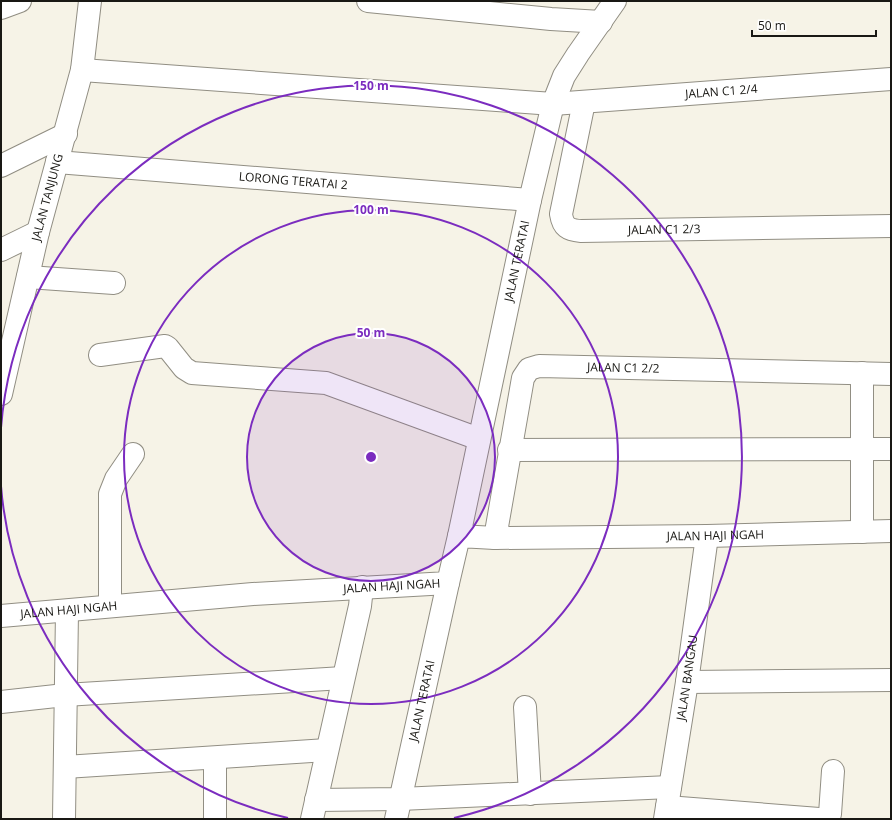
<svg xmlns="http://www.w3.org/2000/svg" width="892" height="820" viewBox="0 0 892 820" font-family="'Open Sans',sans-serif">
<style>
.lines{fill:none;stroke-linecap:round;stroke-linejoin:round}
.minor-casing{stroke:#918e83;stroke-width:24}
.minor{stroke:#fff;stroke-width:22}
.ring{fill:none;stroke:#7b2cbf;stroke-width:2}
.labels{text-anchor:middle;stroke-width:4;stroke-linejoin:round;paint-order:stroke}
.street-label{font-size:12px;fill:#191814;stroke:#fff}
.centre{fill:#7b2cbf;stroke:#fff;stroke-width:2}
.ring-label{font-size:12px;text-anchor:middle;font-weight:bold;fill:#7b2cbf;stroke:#fff;stroke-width:4;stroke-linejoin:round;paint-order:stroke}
</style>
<rect width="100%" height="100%" fill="#f6f3e7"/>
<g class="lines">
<g class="minor-casing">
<g id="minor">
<path d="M 368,1 L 551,19 L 601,22"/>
<path d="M 1,8 L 20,1"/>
<path id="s1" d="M 82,70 L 553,104 L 891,79"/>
<path id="s2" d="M 584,102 L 561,214 C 563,227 568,230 581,231 L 891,226"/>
<path id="s3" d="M 57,162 L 530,200"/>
<path d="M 1,166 L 66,134"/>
<path d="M 1,250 L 38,232"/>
<path d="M 28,277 L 114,283"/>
<path d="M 100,355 L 165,346 L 168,348 L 184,368 L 192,373 L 326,383 L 479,439"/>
<path d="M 862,373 L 862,532"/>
<path id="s4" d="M 1,394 L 38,232 L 82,70 L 90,1"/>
<path d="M 509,450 L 891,449"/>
<path id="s5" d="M 459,536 L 530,200 L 553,104 L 564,76 L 578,54 L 615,1"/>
<path id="s6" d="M 495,538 L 523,378 L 529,369 L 539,366 L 891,374"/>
<path d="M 110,606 L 110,494 L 116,479 L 133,454"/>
<path id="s7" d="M 1,616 L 253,594 L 448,583 L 459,536 L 495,538 L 707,536 L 891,531"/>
<path d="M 687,682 L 891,680"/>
<path d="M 1,702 L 65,695 L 343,678"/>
<path d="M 525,707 L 530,794"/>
<path d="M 215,758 L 215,819"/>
<path d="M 65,767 L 327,750"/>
<path d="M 316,800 L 400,799 L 670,787"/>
<path d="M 667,807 L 819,819"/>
<path d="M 64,819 L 67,611"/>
<path d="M 312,819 L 360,606 L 362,587"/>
<path id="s8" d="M 396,819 L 448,583"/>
<path id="s9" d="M 665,819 L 687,682 L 707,536"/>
<path d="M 824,819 L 828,818 L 830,814 L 833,771"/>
</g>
</g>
<use href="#minor" class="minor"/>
</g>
<circle cx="371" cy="457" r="124" fill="#7b2cbf" fill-opacity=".12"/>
<g class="ring">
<circle cx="371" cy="457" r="124"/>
<circle cx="371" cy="457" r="247"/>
<path d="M288 818A371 371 0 0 1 1 486M1 428A371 371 0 1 1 454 818"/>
</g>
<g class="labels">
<g class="street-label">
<text dy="4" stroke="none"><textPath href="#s1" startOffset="641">JALAN C1 2/4</textPath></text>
<text dy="4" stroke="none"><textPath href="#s3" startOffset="237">LORONG TERATAI 2</textPath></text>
<text dy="4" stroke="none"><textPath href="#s4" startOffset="202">JALAN TANJUNG</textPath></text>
<text dy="4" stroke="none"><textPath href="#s2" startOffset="227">JALAN C1 2/3</textPath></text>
<text dy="4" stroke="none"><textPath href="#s5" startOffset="281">JALAN TERATAI</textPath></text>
<text dy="4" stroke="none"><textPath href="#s6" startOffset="268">JALAN C1 2/2</textPath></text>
<text dy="4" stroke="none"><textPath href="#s7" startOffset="753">JALAN HAJI NGAH</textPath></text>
<text dy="4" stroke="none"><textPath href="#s7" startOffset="392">JALAN HAJI NGAH</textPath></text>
<text dy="4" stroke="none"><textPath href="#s7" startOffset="68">JALAN HAJI NGAH</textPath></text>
<text dy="4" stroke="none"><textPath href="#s9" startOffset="143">JALAN BANGAU</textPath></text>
<text dy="4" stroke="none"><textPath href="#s8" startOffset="121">JALAN TERATAI</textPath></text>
</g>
</g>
<circle cx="371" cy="457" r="6" class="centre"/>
<g class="ring-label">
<text x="371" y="90">150 m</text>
<text x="371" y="214">100 m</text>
<text x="371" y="337">50 m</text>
</g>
<rect width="892" height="820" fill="none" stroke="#191814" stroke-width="4"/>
<path d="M752 30v6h124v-6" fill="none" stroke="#191814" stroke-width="2"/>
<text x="758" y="30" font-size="12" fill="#191814" stroke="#ffffff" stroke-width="3" paint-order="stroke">50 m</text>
</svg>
